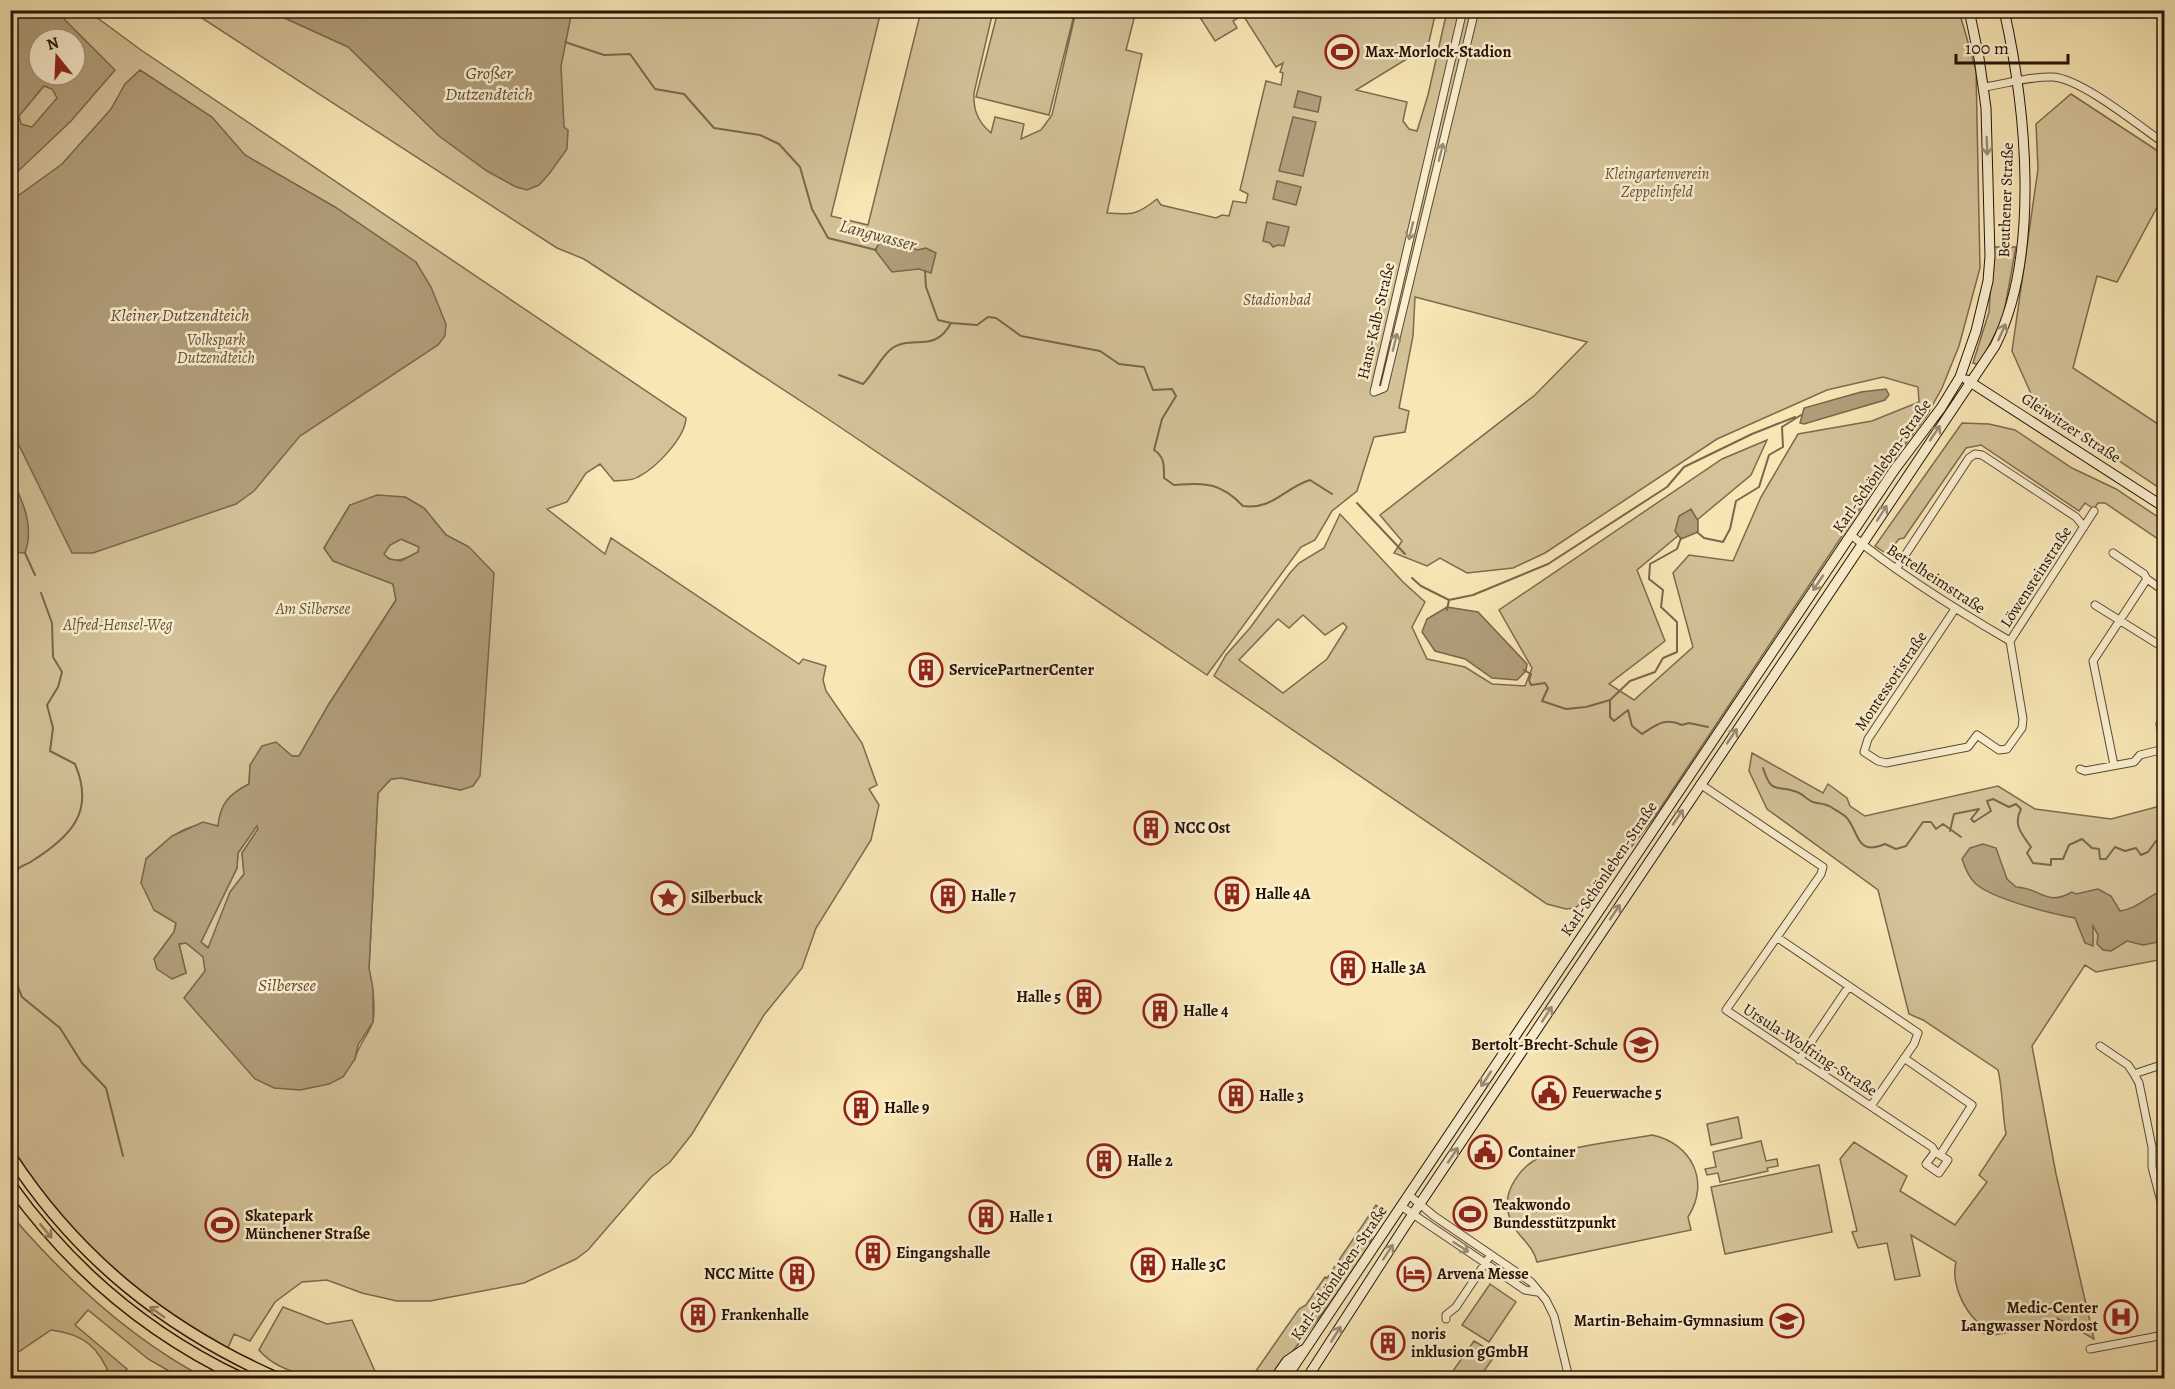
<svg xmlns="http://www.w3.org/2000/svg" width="2175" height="1389" font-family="Alegreya,serif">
  <rect width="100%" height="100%" fill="#f8e6b5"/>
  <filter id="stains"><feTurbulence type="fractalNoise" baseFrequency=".00333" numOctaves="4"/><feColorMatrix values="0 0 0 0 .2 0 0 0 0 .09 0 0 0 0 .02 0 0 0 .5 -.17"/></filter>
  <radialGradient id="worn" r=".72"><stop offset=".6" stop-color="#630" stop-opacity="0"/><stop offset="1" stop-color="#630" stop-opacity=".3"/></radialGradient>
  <!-- green -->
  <path fill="#d4c298" stroke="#7d6a50" stroke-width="1.5" fill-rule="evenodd" d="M11 11H88L141 50 686 418C685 438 656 468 638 477 632 481 622 480 614 481L600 464 586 473 567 502 547 509 605 554 611 538 799 664 803 659 826 666 823 680 826 691 862 743 877 785 869 789 879 805 871 840 816 928 802 968 764 1015 692 1134 670 1162 651 1177 588 1250 576 1259 524 1283 430 1301H397L362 1293 327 1280 302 1282 275 1302 250 1341 234 1334 227 1350 180 1324 93 1254 19 1163 11 1149ZM39 39H75V75H39ZM405 497 424 508 446 535 469 547 461 790 401 778 391 779 378 793 369 969C372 985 376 1004 373 1021 370 1033 358 1045 355 1059L205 971 204 957 186 943 179 944 186 973 154 959 174 932 176 923 154 910 146 859C167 840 188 818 218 827 220 805 229 794 249 784L250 765 276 743 292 756H299L329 704 396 600 393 584 333 561 324 548 350 505Z
    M191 11H881L831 216 868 225 921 11H993L974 93C973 110 978 122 991 133L995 117 1024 124 1021 139 1041 130 1052 115 1076 11H1136L1126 50 1142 54 1107 213C1132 215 1137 215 1157 199L1161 205 1216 218 1222 215 1229 216 1233 201 1246 203 1248 194 1240 190 1266 81 1281 85 1283 73 1280 72 1283 63 1276 67 1243 15 1233 21 1237 28 1215 41 1196 11H1436L1428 46 1356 90 1407 102 1403 121 1409 129 1417 131 1428 95 1447 11H1959L1976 70 1980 268 1959 346 1942 388 1927 415 1886 470 1653 819 1598 890 1575 908 1566 909 1547 904 1214 676 1226 655 1250 628 1290 573 1299 563 1324 548 1340 514 1403 582 1425 602 1412 627 1427 659 1465 667 1492 684 1525 686 1532 668 1499 610 1722 459 1767 440 1751 475 1637 570 1665 641 1609 684 1634 700 1693 647 1673 573 1689 555 1733 561 1761 497 1798 434 1872 421 1919 402 1918 387 1883 377 1827 390 1717 439 1545 553 1513 568 1467 573 1440 558 1427 566 1394 553 1402 541 1380 515 1535 395 1587 342 1415 297 1413 336 1399 408 1409 411 1405 432 1374 437 1357 491 1332 511 1315 540 1301 547 1207 675 825 417 584 259 557 248ZM1303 615 1325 635 1343 623 1347 627 1327 659 1283 693 1239 660 1278 619 1289 628Z
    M998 11H1075L1049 115 976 97Z
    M2071 94 2164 155V194L2117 282 2097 276 2073 368 2164 428V491L2036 405 2012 351 2038 169 2036 124Z
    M1993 247H2016L2003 318 1979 365 1973 363 1989 312Z
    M1962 423 1989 424 2015 430 2072 468 2116 489 2164 521V543L2105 503H2098L2094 509 2085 503 2079 511 1981 445 1966 448 1904 538 1899 539 1887 554 1875 546Z
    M401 539 419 547 418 552C405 559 395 565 383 554L390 545Z
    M1752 753 1823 793 1828 784 1847 798 1850 806 1865 816 1998 786 2035 809 2111 819 2164 805V959L2096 972 2085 965 2032 1046 2056 1174 2094 1339 2057 1318 2055 1324 1988 1336 1979 1331V1323C1963 1310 1951 1282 1956 1262L1911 1235 1920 1276 1895 1280 1887 1243 1858 1248 1852 1232 1857 1231 1840 1159 1854 1142 1907 1176 1900 1191 1955 1225 1987 1182 1979 1175 2006 1134C2002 1113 2003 1091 1998 1070L1923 1020 1909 1014 1878 890 1767 809 1749 771Z
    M257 825 258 829 242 853 244 874 230 892 209 948 201 942 237 868 238 853Z
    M1738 1117 1742 1138 1711 1145 1707 1124Z
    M1652 1135C1691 1143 1711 1181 1688 1217L1691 1230 1537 1262C1532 1241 1513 1236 1508 1212 1503 1190 1522 1164 1542 1157 1572 1146 1619 1141 1652 1135Z
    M1761 1141 1766 1161 1777 1159 1778 1166 1767 1168 1768 1171 1720 1182 1718 1173 1707 1175 1705 1169 1716 1167 1713 1152Z
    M1819 1165 1832 1232 1725 1254 1711 1187Z
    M1376 1205 1381 1209 1369 1246 1331 1302 1272 1378H1251L1299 1309 1306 1305 1325 1277 1327 1278Z
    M11 1215C66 1279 129 1338 205 1378H181L148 1359 88 1310 75 1325 127 1369 120 1378H111C99 1348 85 1334 51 1330L11 1357Z
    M1490 1284 1516 1302 1489 1342 1462 1325Z
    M283 1307 327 1324 352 1320 378 1378C340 1379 286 1382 259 1350Z
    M1474 1341 1496 1354 1479 1378H1448Z"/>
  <!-- water -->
  <path fill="#b19e7a" stroke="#79664c" stroke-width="1.5" fill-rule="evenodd" d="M11 10 56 11 115 70 71 121 14 175 10 171ZM39 39H75V75H39ZM44 86 52 89 57 98 32 127 21 124 19 116Z
    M269 11H572L561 66 564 127 568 130 567 149 549 174 539 185 527 190 516 187 487 171 439 136 348 47Z
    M140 70 212 117 245 155 335 207 416 262 431 287 446 324 445 336 438 345 300 436 254 491 236 504 93 553H72L11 429V201L62 164 111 109 125 84Z
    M1298 91 1321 97 1318 112 1294 107Z
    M1293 117 1316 122 1303 176 1279 171Z
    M1277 181 1301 187 1296 205 1273 199Z
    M1267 222 1289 227 1284 246 1278 245 1273 247 1270 243 1263 241Z
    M893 239 917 250 926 248 936 253 931 273 919 269 892 272 875 250 880 242Z
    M1886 389 1889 395 1885 400 1804 424 1800 423 1804 408 1861 392Z
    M10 475C22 500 35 525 25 553L11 552Z
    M377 495 405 497 424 508 446 535 469 547 494 573 480 776 473 786 461 790 401 778 391 779 378 793 369 968 373 989V1022L358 1045 355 1059 343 1077 329 1084 300 1090 274 1088 255 1079 184 998 205 971 203 957 186 943 179 944 186 973 172 979 157 969 154 959 174 932 176 923 154 910 141 883 146 859 172 836 203 822 218 826C220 804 229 794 249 784L250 765 262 746 276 742 292 756H299L329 704 396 600 393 584 333 561 324 548 350 505ZM401 539 419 547 418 552 401 561 389 559 384 554 390 545ZM257 826 258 829 242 853 244 874 230 892 208 948 201 942 237 868 238 853Z
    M1691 509 1698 521V532L1681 539 1675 531 1679 516Z
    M1447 607 1478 612 1527 664 1526 671 1517 680 1492 678 1465 659 1435 651 1422 632 1427 619Z
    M1983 844 1996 848 2007 879 2016 887C2041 888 2046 907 2072 892L2076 894 2098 889 2111 896 2120 911C2135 910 2149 895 2164 890V905L2159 912 2164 922V941L2143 945 2127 941 2111 951 2103 950 2097 944 2098 935 2093 926V946L2085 943 2075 918C2052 914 1993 899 1976 884 1969 878 1965 868 1962 859L1970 848Z"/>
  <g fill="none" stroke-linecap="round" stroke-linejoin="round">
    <!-- stream -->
    <path stroke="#79664c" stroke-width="2" d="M565 42 604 55 630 54 655 89 684 94 714 128 760 135 779 144 800 167 812 209 828 238 876 250
      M925 271 926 287 938 320 951 323 977 325 988 317 996 318 1021 336 1100 351 1119 364 1144 367 1153 390 1172 389 1176 396 1162 419 1154 450C1165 457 1164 466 1164 478L1174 485C1206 483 1220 482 1243 506 1273 510 1284 488 1310 480L1332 494
      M839 375 863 384C873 374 880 359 890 350 911 333 934 355 951 323
      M1357 503 1405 554
      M1697 532 1704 538 1723 542 1730 529 1736 501 1759 487 1769 455 1783 447 1782 427 1801 415
      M25 553 35 575
      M1412 578 1421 586 1449 600 1447 610
      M1449 600 1473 595 1548 564 1667 487 1684 467 1752 434 1795 417
      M1524 670 1531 674 1529 680 1531 685 1545 683 1548 688 1542 701 1566 709 1586 707 1610 700 1630 681 1655 672 1663 658 1677 652V622L1661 607 1663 590 1649 579 1650 564 1677 549 1681 538
      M1610 700V717L1614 721 1628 710 1632 726 1642 734C1656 725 1665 717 1682 725L1689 723 1708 727
      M1763 768C1772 796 1776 784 1797 792 1803 794 1807 800 1813 802 1819 804 1825 803 1831 807 1835 810 1842 813 1846 817 1859 830 1855 857 1885 844L1896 849 1906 846 1923 822H1931L1936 829 1943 824 1961 837
      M1950 831 1954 814 1979 809 1971 819 1974 822 1991 811 1987 801 1993 799 2009 807 2016 804 2021 809C2013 825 2021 833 2031 847L2027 853 2033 863 2051 865V859H2063L2069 845 2082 839 2092 848 2099 849 2100 859H2106L2115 847 2125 851 2136 848 2141 855 2148 852 2156 841 2164 843
      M10 892C12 885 12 877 17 870 21 865 27 865 32 861 72 836 95 811 75 764L50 751 53 728 47 705 58 687 62 672 53 657 52 623 41 593
      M10 967 22 997 60 1028 82 1063 106 1088 123 1156"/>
    <!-- street casing -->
    <g stroke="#5a4833" stroke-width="9">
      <path id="street" d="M1984 87C2006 84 2030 76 2053 77 2082 79 2139 126 2164 143
        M1374 392 1384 388 1475 10
        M1374 392 1463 10
        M1851 535C1900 575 1955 609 2010 641
        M2113 553 2144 574 2147 579
        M1896 569 1969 458 1975 454 1982 455 2076 517 2084 527
        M2095 605 2164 648
        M1955 609 1868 739 1864 752 1878 761 1886 763 1968 747 1977 735 1999 750 2007 749 2022 728 2023 719 2010 641
        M2010 641 2094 511
        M2164 717 2160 724 2164 745
        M2114 765 2093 661 2147 579 2164 591
        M2080 769 2085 771 2134 762 2140 755 2164 749
        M1700 784 1823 867 1821 874 1726 1010 1932 1147 1935 1152 1948 1160 1939 1173 1926 1164 1935 1152
        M1778 938 1918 1033 1914 1044 1871 1106
        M2100 1046 2128 1065 2134 1074
        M1904 1058 1972 1105 1940 1155
        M1799 1060 1849 986
        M2164 1064 2134 1074 2139 1083 2152 1147V1167L2164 1213
        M1409 1195 1434 1216 1531 1282 1546 1300 1554 1316 1569 1378
        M1401 1206 1525 1290 1537 1292
        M1446 1319V1315L1456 1307 1488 1259
        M2090 1349 2164 1335"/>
    </g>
    <!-- secondary casing -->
    <g stroke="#261308" stroke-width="11">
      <path id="secondary" d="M1967 380 2164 507
        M1275 1378 1287 1361 1303 1350
        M1286 1378 1895 469 1941 408 1960 377 1976 331 1988 281 1990 256 1986 108 1979 58 1969 10
        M1307 1378 1405 1226 1995 346C2041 254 2026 108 2004 10"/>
    </g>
    <!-- primary casing -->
    <g stroke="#261308" stroke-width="13">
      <path id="primary" d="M10 1155C77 1258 166 1329 277 1378
        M10 1184C70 1268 148 1334 241 1378"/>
    </g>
    <!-- street -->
    <use href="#street" stroke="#faefcf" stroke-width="7"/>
    <!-- secondary -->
    <use href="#secondary" stroke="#faefcf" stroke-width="9"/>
    <!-- primary -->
    <use href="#primary" stroke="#f8e6b5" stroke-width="10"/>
  </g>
  <!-- one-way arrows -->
  <defs><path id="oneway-shaft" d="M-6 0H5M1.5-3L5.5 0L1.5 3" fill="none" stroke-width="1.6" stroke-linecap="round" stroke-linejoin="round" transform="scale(1.5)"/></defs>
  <g stroke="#9b8c75">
    <use href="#oneway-shaft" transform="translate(1987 146) rotate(88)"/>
    <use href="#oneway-shaft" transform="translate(1441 152) rotate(-76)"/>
    <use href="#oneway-shaft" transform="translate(1411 231) rotate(103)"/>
    <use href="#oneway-shaft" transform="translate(2002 332) rotate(-66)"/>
    <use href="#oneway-shaft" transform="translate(1395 342) rotate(-76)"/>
    <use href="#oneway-shaft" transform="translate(1935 433) rotate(-56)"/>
    <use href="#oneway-shaft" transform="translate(1882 513) rotate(-57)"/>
    <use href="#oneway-shaft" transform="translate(1818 583) rotate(124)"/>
    <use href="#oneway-shaft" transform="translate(1732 736) rotate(-56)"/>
    <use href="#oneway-shaft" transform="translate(1678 817) rotate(-56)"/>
    <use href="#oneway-shaft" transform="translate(1615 912) rotate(-56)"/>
    <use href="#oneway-shaft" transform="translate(1547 1014) rotate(-57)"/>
    <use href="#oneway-shaft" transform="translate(1486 1079) rotate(124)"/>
    <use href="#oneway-shaft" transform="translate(1453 1155) rotate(-56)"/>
    <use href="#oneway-shaft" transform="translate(1461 1247) rotate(33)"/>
    <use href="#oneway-shaft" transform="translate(1388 1252) rotate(-57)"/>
    <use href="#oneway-shaft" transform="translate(1336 1334) rotate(-58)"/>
  </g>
  <g stroke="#9a8767">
    <use href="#oneway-shaft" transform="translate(46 1231) rotate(50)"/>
    <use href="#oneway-shaft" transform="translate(157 1312) rotate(-145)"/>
  </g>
  <!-- icons -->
  <defs>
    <g id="stadium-ring" transform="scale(1.725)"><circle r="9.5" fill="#faefcf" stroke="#8f2418" stroke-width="1.5"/><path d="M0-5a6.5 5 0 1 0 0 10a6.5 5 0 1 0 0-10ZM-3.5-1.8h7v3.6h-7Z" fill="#8f2418"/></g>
    <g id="building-ring" transform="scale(1.725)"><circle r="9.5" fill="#faefcf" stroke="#8f2418" stroke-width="1.5"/><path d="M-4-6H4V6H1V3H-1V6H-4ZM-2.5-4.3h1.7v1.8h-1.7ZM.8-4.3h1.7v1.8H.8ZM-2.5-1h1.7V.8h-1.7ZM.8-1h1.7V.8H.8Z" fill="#8f2418"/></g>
    <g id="sight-ring" transform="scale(1.725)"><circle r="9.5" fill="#faefcf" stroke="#8f2418" stroke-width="1.5"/><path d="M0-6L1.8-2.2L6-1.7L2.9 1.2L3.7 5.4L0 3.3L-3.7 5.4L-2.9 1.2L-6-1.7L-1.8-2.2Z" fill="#8f2418"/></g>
    <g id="school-ring" transform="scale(1.725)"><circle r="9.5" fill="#faefcf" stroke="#8f2418" stroke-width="1.5"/><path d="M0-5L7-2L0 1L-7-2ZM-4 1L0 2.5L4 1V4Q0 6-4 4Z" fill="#8f2418"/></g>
    <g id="civic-ring" transform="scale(1.725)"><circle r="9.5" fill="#faefcf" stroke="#8f2418" stroke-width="1.5"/><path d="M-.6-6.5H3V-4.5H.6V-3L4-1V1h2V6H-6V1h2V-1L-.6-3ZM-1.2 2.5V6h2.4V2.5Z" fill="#8f2418"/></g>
    <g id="hotel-ring" transform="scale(1.725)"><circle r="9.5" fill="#faefcf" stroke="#8f2418" stroke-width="1.5"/><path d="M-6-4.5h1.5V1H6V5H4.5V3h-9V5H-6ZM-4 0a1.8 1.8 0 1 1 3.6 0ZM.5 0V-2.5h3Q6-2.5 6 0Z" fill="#8f2418"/></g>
    <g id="hospital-ring" transform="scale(1.725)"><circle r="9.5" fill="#faefcf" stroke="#8f2418" stroke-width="1.5"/><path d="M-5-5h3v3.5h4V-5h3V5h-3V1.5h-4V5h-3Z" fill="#8f2418"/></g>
  </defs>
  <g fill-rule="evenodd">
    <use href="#stadium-ring" x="1342" y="52"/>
    <use href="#building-ring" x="926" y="670"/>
    <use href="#building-ring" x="1151" y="828"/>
    <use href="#building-ring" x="1232" y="894"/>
    <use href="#building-ring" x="948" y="896"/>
    <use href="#sight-ring" x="668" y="898"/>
    <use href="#building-ring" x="1348" y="968"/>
    <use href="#building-ring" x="1084" y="997"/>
    <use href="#building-ring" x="1160" y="1011"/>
    <use href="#school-ring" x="1641" y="1045"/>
    <use href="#civic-ring" x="1549" y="1093"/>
    <use href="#building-ring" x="1236" y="1096"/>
    <use href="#building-ring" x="861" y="1108"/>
    <use href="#civic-ring" x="1485" y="1152"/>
    <use href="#building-ring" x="1104" y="1161"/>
    <use href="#stadium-ring" x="1470" y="1214"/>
    <use href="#building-ring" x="986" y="1217"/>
    <use href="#stadium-ring" x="222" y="1225"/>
    <use href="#building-ring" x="873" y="1253"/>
    <use href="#building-ring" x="1148" y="1265"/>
    <use href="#building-ring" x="797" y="1274"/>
    <use href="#hotel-ring" x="1414" y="1274"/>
    <use href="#building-ring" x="698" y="1315"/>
    <use href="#hospital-ring" x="2121" y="1317"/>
    <use href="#school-ring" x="1787" y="1321"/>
    <use href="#building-ring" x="1388" y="1343"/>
  </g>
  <g text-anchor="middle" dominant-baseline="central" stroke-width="5" stroke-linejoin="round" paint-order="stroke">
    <!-- poi labels -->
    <g font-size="16" font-weight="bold" fill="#261308" stroke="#faefcf" text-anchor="start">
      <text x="1365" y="52">Max-Morlock-Stadion</text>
      <text x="949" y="670">ServicePartnerCenter</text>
      <text x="1174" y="828">NCC Ost</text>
      <text x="1255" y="894">Halle 4A</text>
      <text x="971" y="896">Halle 7</text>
      <text x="691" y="898">Silberbuck</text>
      <text x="1371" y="968">Halle 3A</text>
      <text x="1061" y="997" text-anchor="end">Halle 5</text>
      <text x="1183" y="1011">Halle 4</text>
      <text x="1618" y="1045" text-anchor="end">Bertolt-Brecht-Schule</text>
      <text x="1572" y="1093">Feuerwache 5</text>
      <text x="1259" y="1096">Halle 3</text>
      <text x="884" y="1108">Halle 9</text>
      <text x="1508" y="1152">Container</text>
      <text x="1127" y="1161">Halle 2</text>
      <text x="1493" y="1205">Teakwondo<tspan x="1493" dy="18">Bundesstützpunkt</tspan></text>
      <text x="245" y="1216">Skatepark<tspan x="245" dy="18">Münchener Straße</tspan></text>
      <text x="1009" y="1217">Halle 1</text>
      <text x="896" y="1253">Eingangshalle</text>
      <text x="1171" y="1265">Halle 3C</text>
      <text x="774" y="1274" text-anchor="end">NCC Mitte</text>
      <text x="1437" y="1274">Arvena Messe</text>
      <text x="2098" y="1308" text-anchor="end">Medic-Center<tspan x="2098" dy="18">Langwasser Nordost</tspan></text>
      <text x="721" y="1315">Frankenhalle</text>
      <text x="1764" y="1321" text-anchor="end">Martin-Behaim-Gymnasium</text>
      <text x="1411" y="1334">noris<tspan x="1411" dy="18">inklusion gGmbH</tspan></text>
    </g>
    <!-- park labels -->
    <g font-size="16" font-style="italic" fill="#63503a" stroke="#faefcf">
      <text x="1657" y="174">Kleingartenverein<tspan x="1657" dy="18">Zeppelinfeld</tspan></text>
      <text x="1277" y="300">Stadionbad</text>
      <text x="216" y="340">Volkspark<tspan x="216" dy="18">Dutzendteich</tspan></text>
      <text x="313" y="609">Am Silbersee</text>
      <text x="118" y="625">Alfred-Hensel-Weg</text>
    </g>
    <!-- street labels -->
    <g font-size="16" fill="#261308" stroke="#faefcf">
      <text transform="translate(2006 200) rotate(-88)">Beuthener Straße</text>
      <text transform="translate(1376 321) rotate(-77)">Hans-Kalb-Straße</text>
      <text transform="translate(2071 428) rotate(33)">Gleiwitzer Straße</text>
      <text transform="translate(1882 466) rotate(-55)">Karl-Schönleben-Straße</text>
      <text transform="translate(2036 577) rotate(-57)">Löwensteinstraße</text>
      <text transform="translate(1936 579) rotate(33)">Bettelheimstraße</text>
      <text transform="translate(1891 681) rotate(-56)">Montessoristraße</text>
      <text transform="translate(1609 869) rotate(-56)">Karl-Schönleben-Straße</text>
      <text transform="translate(1810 1050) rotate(33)">Ursula-Wolfring-Straße</text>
      <text transform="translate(1339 1273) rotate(-56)">Karl-Schönleben-Straße</text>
    </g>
    <!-- water labels -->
    <g font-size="18" font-style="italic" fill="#5e4b36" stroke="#faefcf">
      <text x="489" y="73">Großer<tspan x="489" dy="21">Dutzendteich</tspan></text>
      <text transform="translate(878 235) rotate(15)">Langwasser</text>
      <text x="180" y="315">Kleiner Dutzendteich</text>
      <text x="287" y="985">Silbersee</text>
    </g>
  </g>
  <!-- margin -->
  <rect width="2175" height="1389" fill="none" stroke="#f8e6b5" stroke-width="36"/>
  <rect x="12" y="12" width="2151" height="1365" fill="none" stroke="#261308" stroke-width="3"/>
  <rect x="18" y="18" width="2139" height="1353" fill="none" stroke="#261308" stroke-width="1.5"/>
  <!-- north arrow -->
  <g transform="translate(57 57) rotate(342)"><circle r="28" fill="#faefcf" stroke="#a5977f" stroke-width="1.5"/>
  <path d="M0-4.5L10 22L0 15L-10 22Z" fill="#8f2418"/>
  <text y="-9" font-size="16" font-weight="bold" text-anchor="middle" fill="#261308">N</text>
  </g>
  <!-- scale -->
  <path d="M1956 54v9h112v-9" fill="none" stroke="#261308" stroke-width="3"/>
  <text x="1965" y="54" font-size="18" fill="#261308" stroke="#faefcf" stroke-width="4.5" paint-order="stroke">100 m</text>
  <rect width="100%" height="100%" filter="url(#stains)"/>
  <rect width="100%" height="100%" fill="url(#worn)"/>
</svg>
